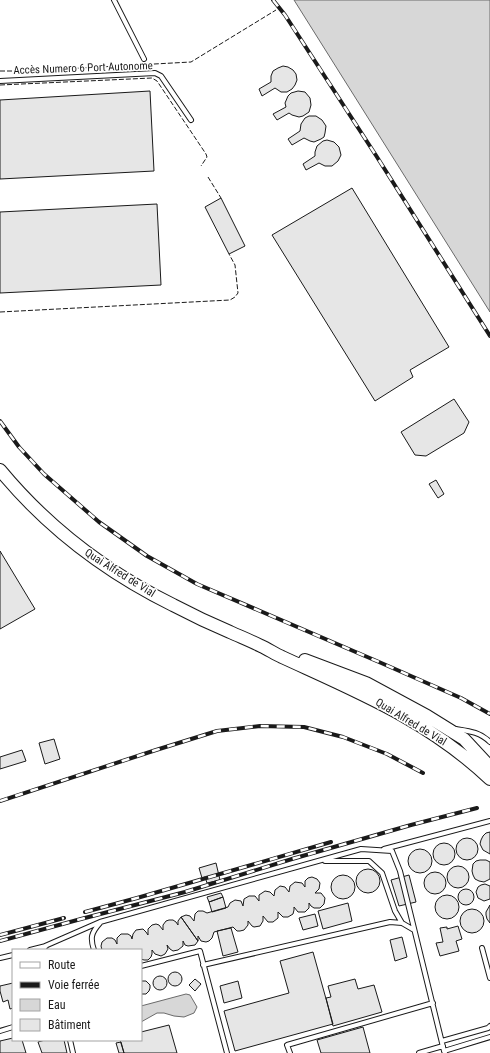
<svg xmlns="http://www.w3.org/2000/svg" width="490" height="1053" font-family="'Roboto Condensed',sans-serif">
  <rect width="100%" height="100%" fill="#fff"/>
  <!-- water -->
  <path fill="#d7d7d7" stroke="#6a6a6a" d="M294 0H490V312Z
    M186 994 190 995 197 1007 194 1013 184 1017 174 1016 164 1013H157L141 1022V1006Z"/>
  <!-- building -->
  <path fill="#e6e6e6" stroke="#1a1a1a" d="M283 66 288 67 293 70 296 74 297 80 295 85 292 89 287 92H281L275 88 262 96 259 89 271 82V76L273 71 278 68Z
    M150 91 154 171 0 179V100Z
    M298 91 305 92 310 98 311 105 309 112 303 116 299 117 292 115 289 113 277 120 273 114 286 107 285 103 288 96 291 93Z
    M309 116H316L322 120 326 126 325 133 324 137 321 139 314 142 310 141 304 138 292 145 288 139 300 131 301 124 305 118Z
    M327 140 334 142 339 147 341 155 338 161 332 166H325L319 163 306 170 303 164 315 156V152L317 146 323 141Z
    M352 188 449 347 410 370 413 377 375 401 272 235Z
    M221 198 245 246 229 254 205 207Z
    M157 204 161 285 0 293V212Z
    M454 399 469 422 464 433 426 456 415 455 401 432Z
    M436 480 444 494 438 498 429 484Z
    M0 551 35 609 0 629Z
    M54 739 60 759 45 764 39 743Z
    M22 750 26 761 0 769V757Z
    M490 832V854L483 850 480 844 481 840 483 836 486 833Z
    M456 849a11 11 0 1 1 22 0a11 11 0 1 1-22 0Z
    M433 854a11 11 0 1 1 22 0a11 11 0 1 1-22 0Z
    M408 861a12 12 0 1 1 24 0a12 12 0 1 1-24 0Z
    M480 860H486L490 862V879L484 882 479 881 475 879 473 875 472 871 473 864 476 861Z
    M216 863 220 880 207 883 205 877 202 878 199 868Z
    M447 877a11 11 0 1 1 22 0a11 11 0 1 1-22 0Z
    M356 881a12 12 0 1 1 24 0a12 12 0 1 1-24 0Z
    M424 883a11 11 0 1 1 22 0a11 11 0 1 1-22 0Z
    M409 875 416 902 399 906 391 880Z
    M331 887a12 12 0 1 1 24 0a12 12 0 1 1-24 0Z
    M312 877 317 879 320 883 319 889 315 893H321L325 898 324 904 320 908H314L311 906 309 903V908L305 912H298L294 907V910L293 914 288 917H283L278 912V918L273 922H268L263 916V921L260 926 254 927 252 926 248 921V925L244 930 240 931H237L233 927 214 932 212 938 209 941 206 942 201 941 198 936V941L181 917 186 915 190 916 194 921 195 914 198 911H203L207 913 228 907 230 903 235 900 241 901 243 906 244 899 249 896H255L259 901V895L265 891 270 892 274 896 275 890 280 886 285 887 289 892 290 886 295 882 302 883 305 887V881L308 878Z
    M485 884 490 886V899L484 901 478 898 476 892 478 887 481 885Z
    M458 897a8 8 0 1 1 16 0a8 8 0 1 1-16 0Z
    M221 893 223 897 209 902 207 897Z
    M435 907a12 12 0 1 1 24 0a12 12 0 1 1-24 0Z
    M223 897 226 908 212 912 209 902Z
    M348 903 352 921 323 929 318 911Z
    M490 905V923L487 919 486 915V912Z
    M460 921a12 12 0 1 1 24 0a12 12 0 1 1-24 0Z
    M315 914 318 926 303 930 299 918Z
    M181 917 198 941 195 945 188 946 185 945 183 941V946L178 950 173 951 170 949 167 945 168 949 165 954 161 956 155 954 152 950V954L151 957 148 960H144L141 959V950H102L101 946 102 942 107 938H112L115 940 117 944V938L121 934H128L131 936 132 939 133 934 136 930 143 929 146 932 148 935V929L152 925 156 924 159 925 163 930V925L166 921 169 920H173L176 922 178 925V921Z
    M458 926 462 939 456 941 459 951 440 956 436 943 443 942 440 928 447 927V929Z
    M231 928 238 952 223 956 217 931Z
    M402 937 407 957 395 961 390 940Z
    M313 952 333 1024 235 1051 224 1011 289 993 280 961Z
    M168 979a7 7 0 1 1 14 0a7 7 0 1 1-14 0Z
    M153 983a7 7 0 1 1 14 0a7 7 0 1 1-14 0Z
    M195 979 201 984 195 991 189 985Z
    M355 979 358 989 374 985 382 1012 333 1026 326 998 331 997 328 986Z
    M141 981H146L150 985V988L149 991 146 994H141Z
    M238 981 242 998 224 1003 220 986Z
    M13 983V1008L10 1009 8 1000 3 1002 0 991V986Z
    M169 1025 177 1053H124L120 1040H141V1032Z
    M363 1027 370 1053H321L317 1040Z
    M13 1038V1040H22L26 1053H0V1041Z
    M45 1040H64L67 1053H42L38 1042Z
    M121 1042 124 1053H119L116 1043Z"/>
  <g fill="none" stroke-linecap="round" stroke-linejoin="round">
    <!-- lane casing -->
    <g stroke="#1a1a1a" stroke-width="6">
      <path id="lane" d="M114 0 144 59
        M0 81 155 73 161 76 191 120
        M456 729C469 731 480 732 490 742
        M384 849 490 821
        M325 861H369L382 873 395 911 402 923
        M482 948 490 978
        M30 950 46 946
        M44 950 45 946 100 922 361 849 392 851 400 871 444 1051
        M94 950C90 938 91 933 100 923
        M0 958 13 955
        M203 965 390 922 402 923 414 930
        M141 966 200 951 227 1053
        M0 1031 13 1027
        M70 1040 73 1053
        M442 1041 488 1028 490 1026
        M290 1053 287 1045 433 1003
        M419 1053 443 1046
        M445 1053 444 1051 490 1037"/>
    </g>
    <!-- secondary casing -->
    <g stroke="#1a1a1a" stroke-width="14">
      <path id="secondary" d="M0 470C48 528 106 572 173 605 192 615 211 624 230 632 241 637 251 641 261 646 268 649 275 654 282 657 358 692 428 720 490 779
        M305 660 366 683 427 716 464 739 490 767"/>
    </g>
    <!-- lane -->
    <use href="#lane" stroke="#fff" stroke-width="4"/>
    <!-- secondary -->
    <use href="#secondary" stroke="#fff" stroke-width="12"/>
    <!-- rail casing -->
    <g stroke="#1a1a1a" stroke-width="4">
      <path id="rail" d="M273 0 285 15 377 157 490 336
        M0 421 19 447 44 474 99 522 147 556 197 584 379 662 461 698 490 714
        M0 801 156 750 217 731 260 726 304 727 343 737 387 754 423 773
        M85 912 137 898 331 842
        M0 935 64 918
        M0 941 81 919 185 892 292 859 411 825 477 808"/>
    </g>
    <!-- rail -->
    <use href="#rail" stroke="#fff" stroke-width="2.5" stroke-dasharray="8" stroke-linecap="butt"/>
    <!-- fence -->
    <path stroke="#1a1a1a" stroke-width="1" stroke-dasharray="5 2" stroke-linecap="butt" d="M0 71H26L191 62 276 10
      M0 85 152 78 157 81 206 154 207 157 201 166
      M208 177 221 198
      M0 312 230 300 235 297 238 293 235 265 229 254"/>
  </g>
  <g text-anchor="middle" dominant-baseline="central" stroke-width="3" stroke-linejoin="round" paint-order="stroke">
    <!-- street labels -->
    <g font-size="11" fill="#1a1a1a" stroke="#fff">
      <text transform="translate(83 68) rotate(-2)">Accès Numero 6 Port Autonome</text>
      <text transform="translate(120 573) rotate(32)">Quai Alfred de Vial</text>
      <text transform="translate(411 722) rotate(31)">Quai Alfred de Vial</text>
    </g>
  </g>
  <!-- legend -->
  <rect x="12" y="949" width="130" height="92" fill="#ffffff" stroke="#a3a3a3"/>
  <rect x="20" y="962" width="20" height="6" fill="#ffffff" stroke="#a3a3a3"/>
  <text x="48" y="969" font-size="12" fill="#1a1a1a">Route</text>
  <rect x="20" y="982" width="20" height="6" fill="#1a1a1a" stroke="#a3a3a3"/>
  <text x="48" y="989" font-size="12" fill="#1a1a1a">Voie ferrée</text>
  <rect x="20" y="999" width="20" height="12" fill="#d7d7d7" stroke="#a3a3a3"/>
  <text x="48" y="1009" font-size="12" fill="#1a1a1a">Eau</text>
  <rect x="20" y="1019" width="20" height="12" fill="#e6e6e6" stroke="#a3a3a3"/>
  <text x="48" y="1029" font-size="12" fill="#1a1a1a">Bâtiment</text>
</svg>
